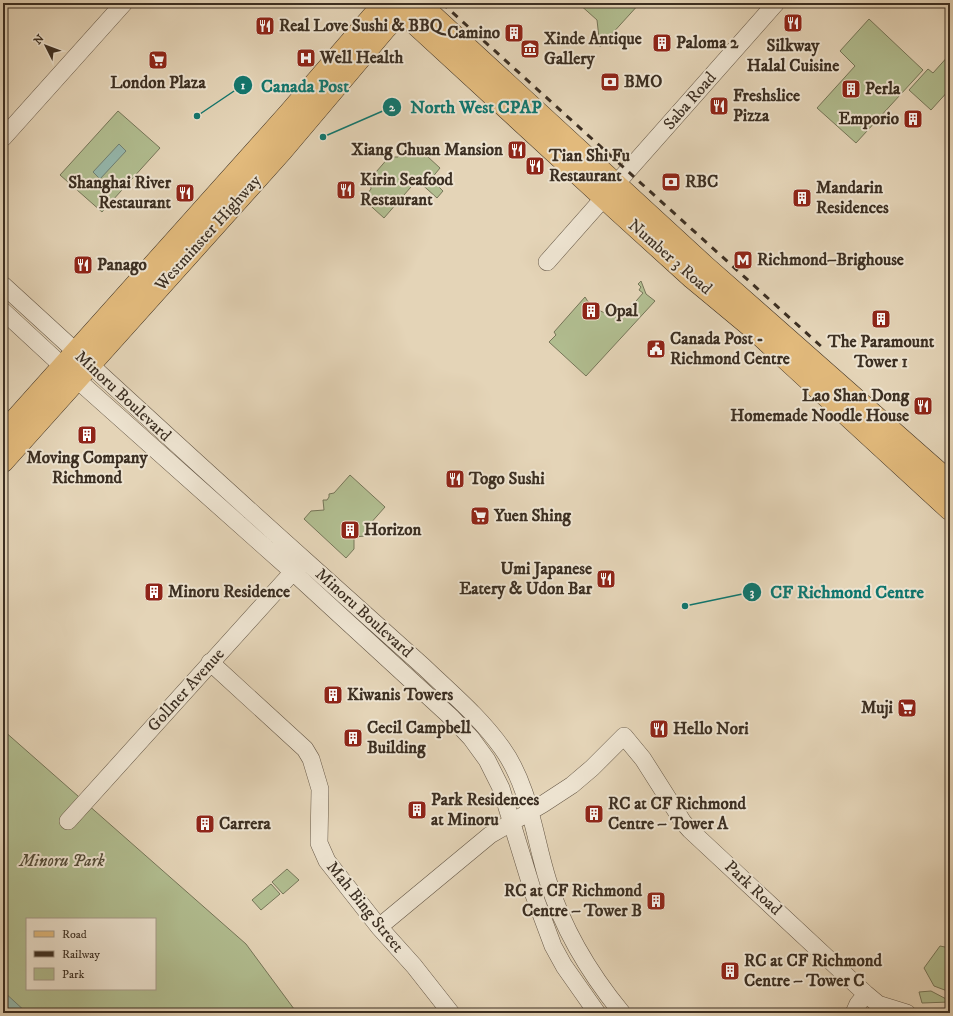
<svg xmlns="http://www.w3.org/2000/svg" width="953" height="1016" font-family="'IM FELL DW Pica',serif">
  <rect width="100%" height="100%" fill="#e4d4b7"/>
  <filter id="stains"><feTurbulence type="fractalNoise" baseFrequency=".005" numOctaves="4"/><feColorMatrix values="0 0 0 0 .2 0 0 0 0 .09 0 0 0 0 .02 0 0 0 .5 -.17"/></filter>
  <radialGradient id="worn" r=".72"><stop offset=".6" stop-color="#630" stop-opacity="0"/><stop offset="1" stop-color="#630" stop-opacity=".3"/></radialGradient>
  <!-- green -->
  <path fill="#b1bd90" stroke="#767659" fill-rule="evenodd" d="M578 3H640L600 47 597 20Z
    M869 19 923 70 856 143 817 108 855 66 840 51Z
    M950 54V89L931 110 909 90 928 69 933 73Z
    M118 111 160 148 102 212 60 175Z
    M416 146 440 168 431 179 443 191 437 198 417 180 384 218 363 199 371 189 370 179 389 157H398L406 147 411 151Z
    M641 281 646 294 655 301 586 376 549 342 556 335 554 332 585 297C591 308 601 311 611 316L614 312 617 314 619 312 624 315 643 293 639 290 641 287 638 284Z
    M350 475 385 507 369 525V530L365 533V536L354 537V549L346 558 304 519 311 511 324 510 323 500H327L329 497V494L334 493Z
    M3 730 246 944 297 1013H3ZM27 919H155V989H27Z
    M287 869 299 880 283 894 272 882Z
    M271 884 280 894 261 910 252 900Z
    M940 946 950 948V992L934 986 924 968Z
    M931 991 950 1001V1002L922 1003 919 992Z"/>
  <!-- water -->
  <path fill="#95b8ad" stroke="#718175" d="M119 144 126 151 100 179 93 172Z
    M3 991 27 1013H3Z"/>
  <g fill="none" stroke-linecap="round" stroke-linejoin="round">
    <!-- minor casing -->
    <g stroke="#665847" stroke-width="18">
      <path id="minor" d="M3 138 124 3
        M547 262 776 3
        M3 285C105 378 205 471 307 562 346 597 385 632 424 667 451 693 480 717 502 748 530 787 534 837 548 881 563 929 590 974 622 1013
        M3 311 83 385 293 572 452 718 471 738 487 760 501 788 534 895 553 946 564 966 597 1013
        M210 662 305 749 311 759 320 789 319 843 327 861 379 927 414 966 451 1013
        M68 821 300 564
        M379 927 490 835 543 804 572 785 592 768 624 736 643 759 683 822 690 830 866 994 878 1004 907 1013
        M854 1013 858 1004 866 994"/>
    </g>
    <!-- major casing -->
    <g stroke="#3c2f22" stroke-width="22">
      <path id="major" d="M392 3 617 210 692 278 751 327 950 510
        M419 3 705 266 950 482
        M3 433 289 113 384 3
        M3 462 282 151 386 28 411 3"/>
    </g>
    <!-- minor -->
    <use href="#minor" stroke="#ede3d0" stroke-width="17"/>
    <!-- major -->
    <use href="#major" stroke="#e2ba7c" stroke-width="21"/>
    <!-- rail -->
    <path stroke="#3c2f22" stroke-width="3" stroke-dasharray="7 7" stroke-linecap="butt" d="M442 3 823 348"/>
  </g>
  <!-- icons -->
  <defs>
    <g id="restaurant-square" transform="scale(1)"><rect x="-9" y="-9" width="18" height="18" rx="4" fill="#8f2418" stroke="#ede3d0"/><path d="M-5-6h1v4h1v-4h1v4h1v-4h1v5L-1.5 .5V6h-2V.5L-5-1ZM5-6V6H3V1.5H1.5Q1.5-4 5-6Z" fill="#fff"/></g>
    <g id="building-square" transform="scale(1)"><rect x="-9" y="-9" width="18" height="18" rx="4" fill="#8f2418" stroke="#ede3d0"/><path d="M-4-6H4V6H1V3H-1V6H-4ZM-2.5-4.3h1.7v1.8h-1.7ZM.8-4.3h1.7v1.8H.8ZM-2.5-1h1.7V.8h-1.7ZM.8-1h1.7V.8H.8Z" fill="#fff"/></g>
    <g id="museum-square" transform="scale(1)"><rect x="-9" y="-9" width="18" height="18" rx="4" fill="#8f2418" stroke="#ede3d0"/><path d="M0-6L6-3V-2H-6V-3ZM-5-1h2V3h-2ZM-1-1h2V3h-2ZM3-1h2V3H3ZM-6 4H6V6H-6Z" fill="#fff"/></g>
    <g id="hospital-square" transform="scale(1)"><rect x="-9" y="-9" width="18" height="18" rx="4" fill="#8f2418" stroke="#ede3d0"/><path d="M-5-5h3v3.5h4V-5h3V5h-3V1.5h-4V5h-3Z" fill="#fff"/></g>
    <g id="supermarket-square" transform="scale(1)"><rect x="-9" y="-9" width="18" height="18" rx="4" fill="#8f2418" stroke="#ede3d0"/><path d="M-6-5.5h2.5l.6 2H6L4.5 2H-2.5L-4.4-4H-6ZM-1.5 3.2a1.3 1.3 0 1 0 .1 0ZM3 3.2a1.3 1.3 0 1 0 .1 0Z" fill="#fff"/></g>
    <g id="bank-square" transform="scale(1)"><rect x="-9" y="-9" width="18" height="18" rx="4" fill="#8f2418" stroke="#ede3d0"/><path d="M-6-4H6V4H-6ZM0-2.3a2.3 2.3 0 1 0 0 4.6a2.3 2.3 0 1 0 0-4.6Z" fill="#fff"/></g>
    <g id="metro-square" transform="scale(1)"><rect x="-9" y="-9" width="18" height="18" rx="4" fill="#8f2418" stroke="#ede3d0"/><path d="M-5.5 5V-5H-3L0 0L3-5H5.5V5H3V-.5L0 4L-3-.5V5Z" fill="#fff"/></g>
    <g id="civic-square" transform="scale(1)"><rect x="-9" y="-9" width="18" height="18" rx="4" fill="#8f2418" stroke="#ede3d0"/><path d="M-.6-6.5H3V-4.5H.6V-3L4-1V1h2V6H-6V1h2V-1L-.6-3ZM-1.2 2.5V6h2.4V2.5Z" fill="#fff"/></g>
  </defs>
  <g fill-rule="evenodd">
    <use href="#restaurant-square" x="793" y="23"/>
    <use href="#restaurant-square" x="265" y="26"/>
    <use href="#building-square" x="514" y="33"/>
    <use href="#building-square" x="662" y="43"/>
    <use href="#museum-square" x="530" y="49"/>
    <use href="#hospital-square" x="306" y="58"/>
    <use href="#supermarket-square" x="158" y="60"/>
    <use href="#bank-square" x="610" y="82"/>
    <use href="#building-square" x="851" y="89"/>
    <use href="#restaurant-square" x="719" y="106"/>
    <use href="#building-square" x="913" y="119"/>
    <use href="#restaurant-square" x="517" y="150"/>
    <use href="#restaurant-square" x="535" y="166"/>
    <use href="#bank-square" x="671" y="182"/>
    <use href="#restaurant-square" x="346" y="190"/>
    <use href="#restaurant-square" x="185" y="193"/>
    <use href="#building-square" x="802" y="198"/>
    <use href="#metro-square" x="743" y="260"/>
    <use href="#restaurant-square" x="83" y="265"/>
    <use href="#building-square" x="591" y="311"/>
    <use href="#building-square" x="881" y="319"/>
    <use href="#civic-square" x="656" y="349"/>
    <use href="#restaurant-square" x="923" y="406"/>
    <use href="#building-square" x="87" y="435"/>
    <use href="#restaurant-square" x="455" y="479"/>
    <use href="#supermarket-square" x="480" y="516"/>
    <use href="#building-square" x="350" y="530"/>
    <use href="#restaurant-square" x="606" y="579"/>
    <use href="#building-square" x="154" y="592"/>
    <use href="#building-square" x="333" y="695"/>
    <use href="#supermarket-square" x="907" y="708"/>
    <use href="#restaurant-square" x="659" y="729"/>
    <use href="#building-square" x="353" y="738"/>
    <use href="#building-square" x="417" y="810"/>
    <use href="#building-square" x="594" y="814"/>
    <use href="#building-square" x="205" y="824"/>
    <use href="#building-square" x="656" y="901"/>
    <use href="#building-square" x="730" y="971"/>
  </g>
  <g text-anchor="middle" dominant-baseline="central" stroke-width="4" stroke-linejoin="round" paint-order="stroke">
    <!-- poi labels -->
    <g font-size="17" font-weight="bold" fill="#3c2f22" stroke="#ede3d0" text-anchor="start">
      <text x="279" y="26">Real Love Sushi &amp; BBQ</text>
      <text x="500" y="33" text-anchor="end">Camino</text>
      <text x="544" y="39">Xinde Antique<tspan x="544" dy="20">Gallery</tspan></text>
      <text x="676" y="43">Paloma 2</text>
      <text x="793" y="46" text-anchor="middle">Silkway<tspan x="793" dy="20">Halal Cuisine</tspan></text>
      <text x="320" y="58">Well Health</text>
      <text x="624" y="82">BMO</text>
      <text x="158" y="83" text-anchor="middle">London Plaza</text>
      <text x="865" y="89">Perla</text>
      <text x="733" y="96">Freshslice<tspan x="733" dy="20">Pizza</tspan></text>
      <text x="899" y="119" text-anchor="end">Emporio</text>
      <text x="503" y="150" text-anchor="end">Xiang Chuan Mansion</text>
      <text x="549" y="156">Tian Shi Fu<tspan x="549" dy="20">Restaurant</tspan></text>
      <text x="360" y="180">Kirin Seafood<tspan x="360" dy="20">Restaurant</tspan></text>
      <text x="685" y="182">RBC</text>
      <text x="171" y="183" text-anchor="end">Shanghai River<tspan x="171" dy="20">Restaurant</tspan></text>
      <text x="816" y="188">Mandarin<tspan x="816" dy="20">Residences</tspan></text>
      <text x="757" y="260">Richmond–Brighouse</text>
      <text x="97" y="265">Panago</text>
      <text x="605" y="311">Opal</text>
      <text x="670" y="339">Canada Post -<tspan x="670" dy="20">Richmond Centre</tspan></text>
      <text x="881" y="342" text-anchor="middle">The Paramount<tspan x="881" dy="20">Tower 1</tspan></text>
      <text x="909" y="396" text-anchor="end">Lao Shan Dong<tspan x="909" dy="20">Homemade Noodle House</tspan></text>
      <text x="87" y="458" text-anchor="middle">Moving Company<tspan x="87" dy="20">Richmond</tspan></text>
      <text x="469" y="479">Togo Sushi</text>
      <text x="494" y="516">Yuen Shing</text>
      <text x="364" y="530">Horizon</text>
      <text x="592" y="569" text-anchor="end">Umi Japanese<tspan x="592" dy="20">Eatery &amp; Udon Bar</tspan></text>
      <text x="168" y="592">Minoru Residence</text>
      <text x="347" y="695">Kiwanis Towers</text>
      <text x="893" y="708" text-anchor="end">Muji</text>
      <text x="367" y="728">Cecil Campbell<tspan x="367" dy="20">Building</tspan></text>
      <text x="673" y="729">Hello Nori</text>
      <text x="431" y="800">Park Residences<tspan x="431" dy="20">at Minoru</tspan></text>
      <text x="608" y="804">RC at CF Richmond<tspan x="608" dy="20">Centre – Tower A</tspan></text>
      <text x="219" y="824">Carrera</text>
      <text x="642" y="891" text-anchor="end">RC at CF Richmond<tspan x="642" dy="20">Centre – Tower B</tspan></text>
      <text x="744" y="961">RC at CF Richmond<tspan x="744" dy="20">Centre – Tower C</tspan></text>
    </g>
    <!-- street labels -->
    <g font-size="17" fill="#3c2f22" stroke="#ede3d0">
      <text transform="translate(690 101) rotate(-49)">Saba Road</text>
      <text transform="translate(208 233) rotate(-48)">Westminster Highway</text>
      <text transform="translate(670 257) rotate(41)">Number 3 Road</text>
      <text transform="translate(123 396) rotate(43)">Minoru Boulevard</text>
      <text transform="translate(364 613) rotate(42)">Minoru Boulevard</text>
      <text transform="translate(186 690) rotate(-48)">Gollner Avenue</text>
      <text transform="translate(753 888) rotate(43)">Park Road</text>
      <text transform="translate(365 907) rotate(51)">Mah Bing Street</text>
    </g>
    <!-- park labels -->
    <g font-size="17" font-style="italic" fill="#534b38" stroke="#ede3d0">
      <text x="62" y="861">Minoru Park</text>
    </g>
  </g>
  <!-- callouts -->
  <path fill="none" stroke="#0f766e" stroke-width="1.5" d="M197 116L243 85M323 137L392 107M685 606L752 592"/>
  <g fill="#0f766e" stroke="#ede3d0" stroke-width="1.5">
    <circle cx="197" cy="116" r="4"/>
    <circle cx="323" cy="137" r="4"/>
    <circle cx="685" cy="606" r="4"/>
    <circle cx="243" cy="85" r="10"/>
    <circle cx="392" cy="107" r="10"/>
    <circle cx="752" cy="592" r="10"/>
  </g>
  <g font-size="12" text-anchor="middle" font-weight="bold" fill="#fff">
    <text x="243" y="89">1</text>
    <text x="392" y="111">2</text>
    <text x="752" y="596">3</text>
  </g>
  <g font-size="18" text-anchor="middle" font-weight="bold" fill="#0f766e" stroke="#ede3d0" stroke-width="4" stroke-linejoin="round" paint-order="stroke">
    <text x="305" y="92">Canada Post</text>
    <text x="476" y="113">North West CPAP</text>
    <text x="847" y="598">CF Richmond Centre</text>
  </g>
  <!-- margin -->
  <rect width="953" height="1016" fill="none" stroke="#e4d4b7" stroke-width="16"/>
  <rect x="4" y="4" width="945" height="1008" fill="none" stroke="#3c2f22" stroke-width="2"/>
  <rect x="8" y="8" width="937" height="1000" fill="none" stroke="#3c2f22"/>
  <!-- legend -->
  <rect x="26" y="918" width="130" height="72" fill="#ede3d0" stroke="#a69b8a"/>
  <rect x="34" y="931" width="20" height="6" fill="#e2ba7c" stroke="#a69b8a"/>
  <text x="62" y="938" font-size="12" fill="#3c2f22">Road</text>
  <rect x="34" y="951" width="20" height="6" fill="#3c2f22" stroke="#a69b8a"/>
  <text x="62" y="958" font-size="12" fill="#3c2f22">Railway</text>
  <rect x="34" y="968" width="20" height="12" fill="#b1bd90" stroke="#a69b8a"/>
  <text x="62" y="978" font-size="12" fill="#3c2f22">Park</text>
  <!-- north arrow -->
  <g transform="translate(46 46) rotate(312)" stroke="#ede3d0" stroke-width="3" paint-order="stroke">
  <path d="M0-3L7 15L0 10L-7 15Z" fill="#3c2f22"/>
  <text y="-6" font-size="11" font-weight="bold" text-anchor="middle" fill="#3c2f22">N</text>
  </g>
  <rect width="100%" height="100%" filter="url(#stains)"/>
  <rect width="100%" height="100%" fill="url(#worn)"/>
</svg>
